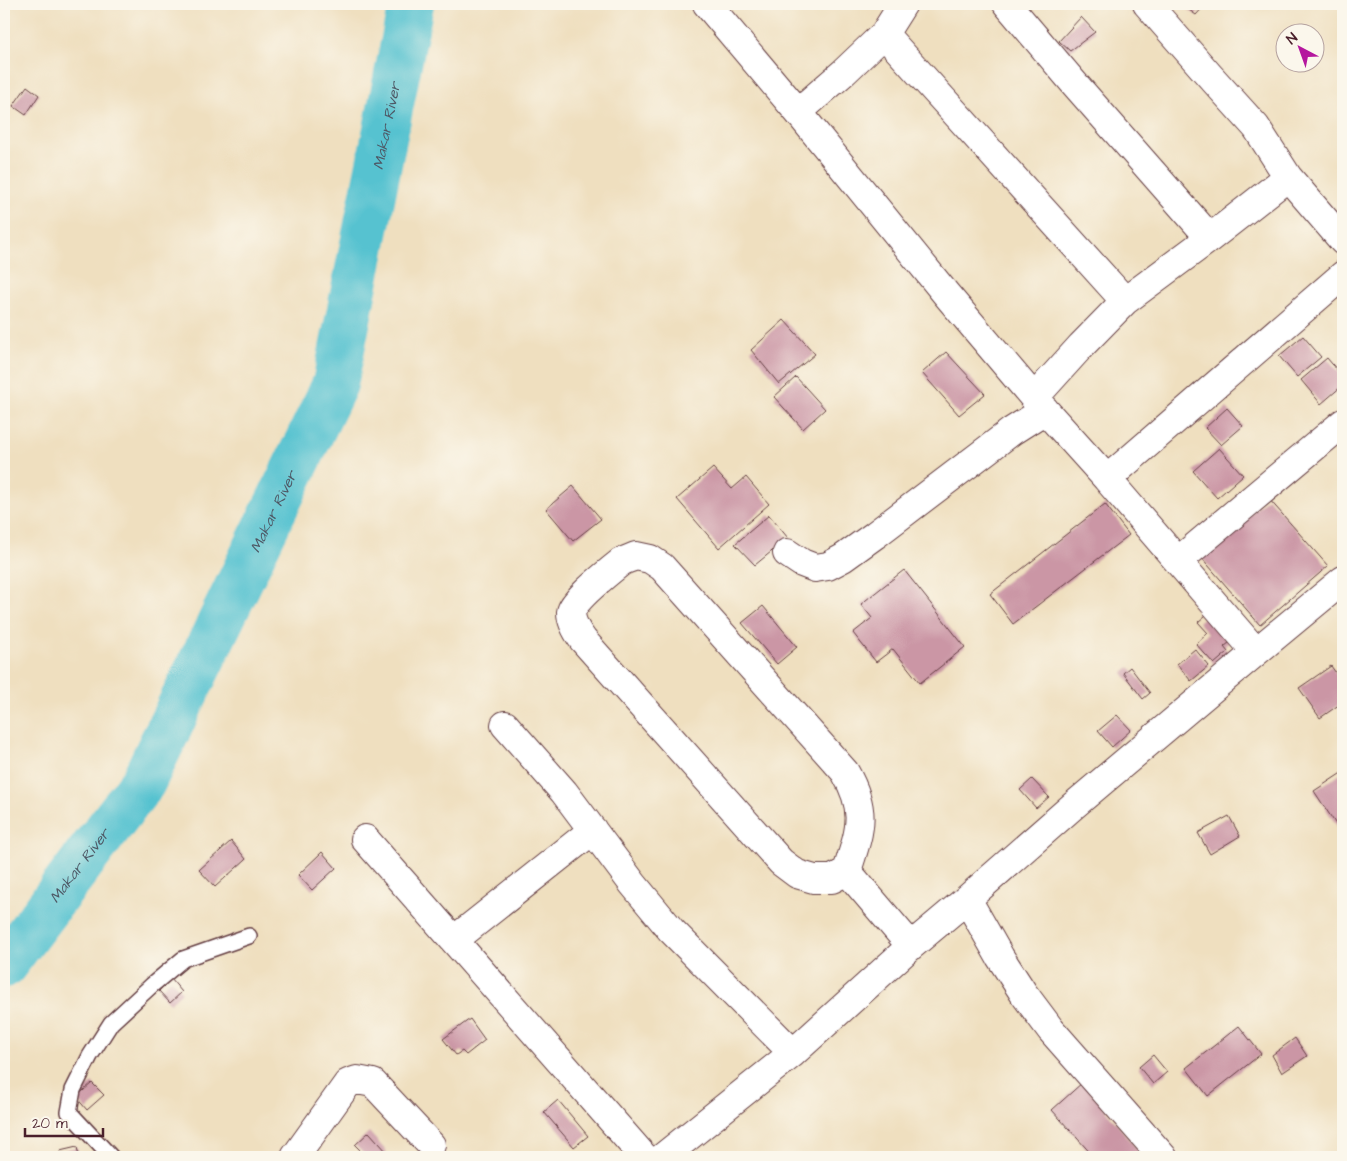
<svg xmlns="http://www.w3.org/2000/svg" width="1347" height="1161" font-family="'Architects Daughter',sans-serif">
  <rect width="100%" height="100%" fill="#fbf7ec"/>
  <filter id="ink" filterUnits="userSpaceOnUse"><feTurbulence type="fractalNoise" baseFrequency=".02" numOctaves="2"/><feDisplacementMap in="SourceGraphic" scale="10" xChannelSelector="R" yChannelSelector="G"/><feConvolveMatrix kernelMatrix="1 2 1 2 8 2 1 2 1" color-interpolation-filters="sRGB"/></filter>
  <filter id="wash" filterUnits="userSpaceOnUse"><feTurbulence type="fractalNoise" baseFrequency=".0096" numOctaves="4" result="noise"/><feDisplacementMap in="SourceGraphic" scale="20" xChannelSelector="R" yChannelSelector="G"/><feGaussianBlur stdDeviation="1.12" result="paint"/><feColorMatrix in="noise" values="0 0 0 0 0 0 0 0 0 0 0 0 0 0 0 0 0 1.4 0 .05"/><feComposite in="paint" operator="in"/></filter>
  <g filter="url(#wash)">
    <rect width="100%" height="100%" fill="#efdfbf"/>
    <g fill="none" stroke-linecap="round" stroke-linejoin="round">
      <!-- river -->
      <path stroke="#56c2d0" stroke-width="46" id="s1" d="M4 965 143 782 335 384 411 4"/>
    </g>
    <g id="blocks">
      <!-- building -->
      <path fill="#cb96a5" d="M1181 4H1206L1196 15Z
        M1081 17 1095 32 1070 51 1059 41Z
        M27 86 39 95 26 115 13 106Z
        M784 320 815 354 779 384 751 350Z
        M1303 336 1321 357 1297 377 1279 356Z
        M946 352 985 394 959 415 922 373Z
        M1327 358 1343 377V385L1321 404 1301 380Z
        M796 377 825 409 803 429 774 397Z
        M1227 408 1243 426 1221 445 1205 428Z
        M1219 448 1243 475 1217 498 1193 471Z
        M713 468 732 489 746 477 769 504 719 548 677 499Z
        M573 486 601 519 573 541 546 509Z
        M1268 498 1328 566 1260 625 1201 557Z
        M1105 504 1129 535 1013 624 990 594Z
        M769 515 788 538 755 565 735 544Z
        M904 570 965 647 920 683 893 649 876 662 853 633 872 618 861 604Z
        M763 606 797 647 777 664 742 623Z
        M1206 615 1230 642 1224 647 1228 652 1214 664 1196 644 1208 633 1198 622Z
        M1195 649 1209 666 1191 681 1177 664Z
        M1331 666 1343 683V702L1320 718 1299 688Z
        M1130 667 1150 693 1143 699 1123 673Z
        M1117 715 1131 730 1112 747 1098 731Z
        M1343 772V835L1314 791Z
        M1032 779 1049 797 1036 808 1020 790Z
        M1229 816 1240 836 1210 854 1198 833Z
        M231 841 246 859 215 887 199 870Z
        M322 852 336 868 312 890 298 875Z
        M171 979 182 992 170 1003 159 991Z
        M470 1019 485 1040 466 1055 462 1051 456 1055 443 1039Z
        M1239 1026 1261 1054 1208 1096 1186 1068Z
        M1295 1038 1307 1056 1282 1073 1272 1055Z
        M1153 1055 1167 1072 1153 1084 1139 1067Z
        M1083 1082 1142 1155 1139 1157H1094L1052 1110Z
        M92 1083 104 1095 87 1110 76 1097Z
        M558 1100 588 1136 574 1147 544 1112Z
        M369 1132 387 1152 381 1157H367L355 1145Z
        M77 1147 79 1157H62L60 1151Z"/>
    </g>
  </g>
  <g filter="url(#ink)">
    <use href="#blocks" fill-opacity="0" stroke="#633c41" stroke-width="1"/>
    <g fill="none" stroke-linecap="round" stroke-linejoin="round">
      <!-- service casing -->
      <g stroke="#633c41" stroke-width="18">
        <path id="service" d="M111 1157 69 1112 73 1090 90 1056 111 1023 152 985 183 959 249 936"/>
      </g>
      <!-- minor casing -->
      <g stroke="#633c41" stroke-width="30">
        <path id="minor" d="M707 4 798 112 946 294 1034 398 1107 479 1256 652
          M1007 4 1073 82 1210 238
          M1147 4 1209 75 1256 127 1288 177 1343 241
          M884 34 1125 301
          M798 112 844 72 884 34 903 4
          M1034 398 1081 346 1125 301 1210 238 1288 177
          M1107 479 1343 275
          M787 553 802 563 815 568 828 566 843 558 875 535 1012 431 1045 410
          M636 556 650 559 662 567 845 772C868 812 860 830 847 871L832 879H814L797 874 781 862 583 640C577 632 571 622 571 612 572 601 611 570 621 562 625 560 631 558 636 556Z
          M1178 561 1343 423
          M505 725 564 792 633 884 671 930 793 1053
          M365 839 644 1157
          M847 871 911 946
          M967 899 1000 957 1024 994 1051 1030 1163 1157
          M454 940 593 830
          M295 1157 348 1083 357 1080 373 1083 431 1145
          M663 1157 793 1053 911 946 967 899 1073 806 1256 652 1343 580"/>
      </g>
      <!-- service -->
      <use href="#service" stroke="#fff" stroke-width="15"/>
      <!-- minor -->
      <use href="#minor" stroke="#fff" stroke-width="28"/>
    </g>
  </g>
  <g text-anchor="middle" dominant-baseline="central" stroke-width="4" stroke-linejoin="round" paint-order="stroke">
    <!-- water labels -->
    <g font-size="15" font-style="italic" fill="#4e5865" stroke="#fbf7ec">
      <text stroke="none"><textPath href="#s1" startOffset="935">Makar River</textPath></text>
      <text stroke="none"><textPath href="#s1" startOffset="530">Makar River</textPath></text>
      <text stroke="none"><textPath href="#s1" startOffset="125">Makar River</textPath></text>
    </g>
  </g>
  <!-- margin -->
  <rect width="1347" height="1161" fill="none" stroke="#fbf7ec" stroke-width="20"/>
  <!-- north arrow -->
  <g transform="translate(1300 48) rotate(319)"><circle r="24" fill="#fbf7ec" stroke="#b4a19f"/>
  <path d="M0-4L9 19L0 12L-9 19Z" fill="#b5179e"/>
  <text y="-8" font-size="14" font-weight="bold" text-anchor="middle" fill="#4a1f2b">N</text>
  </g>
  <!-- scale -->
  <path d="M25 1128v8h78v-8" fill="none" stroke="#4a1f2b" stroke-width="2.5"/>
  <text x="32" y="1128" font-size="15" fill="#4a1f2b" stroke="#fbf7ec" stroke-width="4" paint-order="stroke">20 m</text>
</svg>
